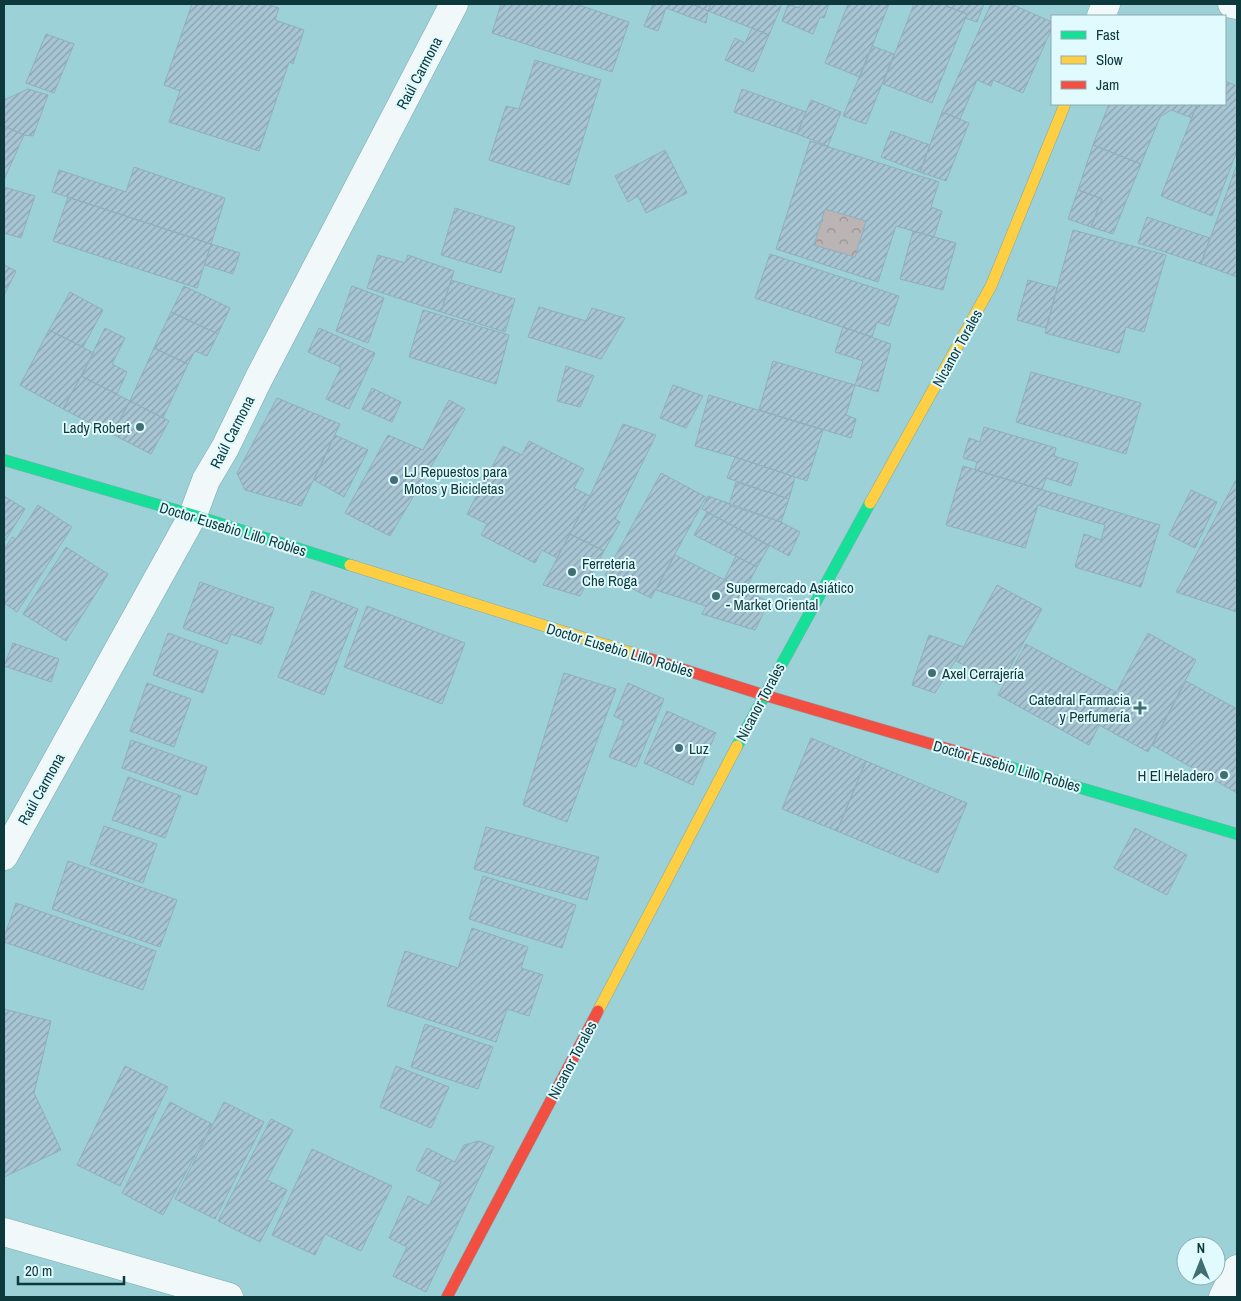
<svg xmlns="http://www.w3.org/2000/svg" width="1241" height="1301" font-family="'Archivo Narrow',sans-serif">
  <defs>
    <pattern id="forest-crowns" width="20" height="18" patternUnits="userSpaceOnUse" patternTransform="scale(1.25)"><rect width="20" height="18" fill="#bab4b5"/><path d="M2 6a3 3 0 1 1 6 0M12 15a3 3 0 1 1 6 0" fill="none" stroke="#969394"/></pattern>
    <pattern id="building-hatch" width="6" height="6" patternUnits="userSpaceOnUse" patternTransform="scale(1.25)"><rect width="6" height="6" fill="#a8c5d4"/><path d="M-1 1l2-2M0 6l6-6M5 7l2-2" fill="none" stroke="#87a1ad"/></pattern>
  </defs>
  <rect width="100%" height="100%" fill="#9cd1d8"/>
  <!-- forest -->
  <path fill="url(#forest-crowns)" d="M825 209 866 221 855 257 814 245Z"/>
  <!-- building -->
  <path fill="url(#building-hatch)" stroke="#91aebc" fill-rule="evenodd" d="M192 4H265L279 8 275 20 304 30 293 64 289 62 259 151 169 122 180 91 164 85Z
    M501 4H580L579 5 629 22 612 72 492 33Z
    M653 4H692L708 11 706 23 666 8 658 31 644 26Z
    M692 4H711L708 11Z
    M711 4H782L769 35 708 11Z
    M788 4 799 8 801 4H829L824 18 820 17 813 34 782 21Z
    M848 4H889L860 77 825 63Z
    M914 4H947L946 6 967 14 932 103 883 84Z
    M947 4H984L977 22 965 18 967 14 946 6Z
    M991 4H1011L1052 22V28L1023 93 993 80 991 86 977 80 960 119 942 112Z
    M752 28 769 35 753 72 725 60 735 38 745 43Z
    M46 34 74 44 54 93 26 83Z
    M872 46 894 54 866 124 843 116Z
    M535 60 601 80 569 185 489 160 506 106 519 109Z
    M1225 81 1237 86V151L1212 216 1161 196 1197 104H1225Z
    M28 89 48 95 33 136 24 135 4 126V100Z
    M742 89 806 112 797 134 734 112Z
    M811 100 841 112 828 146 797 134Z
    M1109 104H1197L1192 118 1171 110 1160 117 1141 164 1093 145Z
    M942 112 969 123 946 181 920 172Z
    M4 126 24 135 4 180Z
    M891 131 930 145 920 172 881 157Z
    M810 141 939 182 931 207 942 211 934 237 896 226 878 282 776 249ZM825 209 866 221 855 257 814 245Z
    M1093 145 1141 164 1113 234 1091 227 1102 199 1078 190Z
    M665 150 687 193 646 213 638 196 628 202 615 176Z
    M1237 164V277L1201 264Z
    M134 167 225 198 211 244 52 192 59 170 126 192Z
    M4 187 35 196 21 238 4 233Z
    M1078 190 1102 199 1091 227 1068 219Z
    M68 197 211 244 197 288 53 241Z
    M455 208 515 227 501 273 441 255Z
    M1147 217 1210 238 1201 264 1138 243Z
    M1073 230 1166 255 1144 332 1126 327 1119 353 1045 333Z
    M913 231 956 243 943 290 900 279Z
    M211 244 240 253 233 274 205 265Z
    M770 254 899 296 889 326 877 322 872 337 755 298Z
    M378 255 405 263 408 255 454 271 441 312 367 288Z
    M4 265 16 271 4 295Z
    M451 280 515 299 505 332 441 312Z
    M1028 280 1057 288 1046 328 1017 320Z
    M184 286 230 308 218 334 171 312Z
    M352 286 384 298 368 343 336 331Z
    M70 292 103 310 83 347 49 330Z
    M539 307 586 321 592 308 625 318 601 359 528 337Z
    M423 310 509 335 496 384 409 357Z
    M171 312 218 334 207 356 195 351 188 364 154 348Z
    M843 327 891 344 878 392 855 385 863 361 835 352Z
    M105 328 125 338 112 364 127 372 117 394 81 376Z
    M319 328 375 353 349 409 326 399 341 367 308 352Z
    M49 330 94 353 63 409 20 385Z
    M154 348 188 364 163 418 130 401Z
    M773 361 855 385 846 415 856 419 851 438 759 410Z
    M566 366 594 376 580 407 557 401Z
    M1031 372 1141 403 1126 454 1016 422Z
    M81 376 130 401 112 434 63 409Z
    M673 385 703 396 686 428 660 418Z
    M372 388 401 402 392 422 362 409Z
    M709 395 823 430 807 481 735 457 695 446Z
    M277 398 340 424 301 506 245 490 237 473Z
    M449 400 465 409 390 536 345 513 388 435 423 450Z
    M130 401 169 421 151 454 112 434Z
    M623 424 656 435 615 519 620 522 604 551 570 534 590 496Z
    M984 427 1056 448 1054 456 1078 463 1071 486 1046 478 1042 490 975 470 977 462 963 458 969 438 980 442Z
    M335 435 368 450 344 497 314 480Z
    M529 441 584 469 574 488 590 496 557 558 542 550 535 563 481 535 487 524 467 514 503 446 522 455Z
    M735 457 795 477 789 499 727 478Z
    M963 466 1160 525 1141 587 1075 567 1084 534 1101 540 1105 525 1038 505 1025 548 946 525Z
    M661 473 706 497 651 598 605 575Z
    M1237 478V612L1176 592Z
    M736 482 789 499 781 522 729 505Z
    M1191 490 1217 502 1195 548 1169 535Z
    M4 496 25 509 4 542Z
    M708 496 781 522 800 532 789 556 702 509Z
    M38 505 72 527 17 612 4 603V550L12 537 16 539Z
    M707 512 769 546 757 567 694 535Z
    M570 534 604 551 580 596 543 585Z
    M66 547 108 574 66 641 23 614Z
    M675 555 769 602 755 630 702 614 706 606 656 590Z
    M736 556 757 567 745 590 724 580Z
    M200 582 274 608 261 644 231 634 227 644 183 628Z
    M997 585 1042 609 1000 685 956 661Z
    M312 591 358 609 324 695 278 677Z
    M367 606 465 643 442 704 344 667Z
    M168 633 218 651 203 693 153 675Z
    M1148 633 1196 660 1148 752 1099 725Z
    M929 635 964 647 935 693 912 685Z
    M13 643 59 659 51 682 4 666Z
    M1026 644 1116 692 1089 745 998 695Z
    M564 673 616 689 567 822 523 805Z
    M1186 681 1237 709V793L1152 745Z
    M147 683 191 699 174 747 130 731Z
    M628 683 664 699 636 767 609 757 624 721 614 716Z
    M667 711 716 733 693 785 644 763Z
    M811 738 866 761 837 831 782 809Z
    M131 740 207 767 197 795 122 768Z
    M866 761 967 803 938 873 837 831Z
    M128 777 181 796 165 838 112 820Z
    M104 826 157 844 143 883 90 864Z
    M486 827 599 857 587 900 474 869Z
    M1135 828 1187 855 1167 895 1114 868Z
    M68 861 177 900 160 947 52 909Z
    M483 876 576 905 562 948 469 919Z
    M16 903 156 951 143 990 4 942V937Z
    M472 928 528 947 521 968 543 975 529 1016 507 1009 496 1042 387 1006 405 951 458 968Z
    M4 1009 51 1021 34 1093 61 1150 4 1177Z
    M425 1024 493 1047 478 1089 411 1067Z
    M125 1066 168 1087 120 1186 77 1165Z
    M396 1066 449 1087 431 1128 380 1107Z
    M170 1102 212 1124 163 1215 122 1193Z
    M224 1102 264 1122 215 1219 175 1199Z
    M271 1119 293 1130 267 1180 287 1190 260 1242 218 1221Z
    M479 1141 494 1147 426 1292 393 1276 407 1247 389 1238 408 1196 429 1206 441 1182 416 1170 427 1148 455 1162 464 1145Z
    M312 1149 392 1186 361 1251 325 1234 315 1255 272 1235Z"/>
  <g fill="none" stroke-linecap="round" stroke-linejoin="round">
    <!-- street casing -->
    <g stroke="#7ea9ae" stroke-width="29">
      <path id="street" d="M1232 4 1237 5
        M1101 16 1106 4
        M4 856 193 515 206 480 225 448 259 378 454 4
        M4 1232 229 1297
        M1223 1297 1237 1269"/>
    </g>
    <!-- fast casing -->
    <g stroke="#7ea9ae" stroke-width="12">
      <path id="fast" d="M4 460 193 515 350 565
        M737 746 870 503
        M996 763 1237 834"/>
    </g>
    <!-- slow casing -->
    <g stroke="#7ea9ae" stroke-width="12">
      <path id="slow" d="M870 503 991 286 1065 104
        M350 565 638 655
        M598 1011 737 746"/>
    </g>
    <!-- jam casing -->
    <g stroke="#7ea9ae" stroke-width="12">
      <path id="jam" d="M638 655 764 695 996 763
        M447 1297 598 1011"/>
    </g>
    <!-- street -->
    <use href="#street" stroke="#f0f8f9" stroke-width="28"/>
    <!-- fast -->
    <use href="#fast" stroke="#16e098" stroke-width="11"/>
    <!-- slow -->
    <use href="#slow" stroke="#ffcf43" stroke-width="11"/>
    <!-- jam -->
    <use href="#jam" stroke="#f24e42" stroke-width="11"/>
  </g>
  <!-- markers -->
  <g fill="#3f6e73" stroke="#e0fafd" stroke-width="2">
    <circle cx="140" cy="427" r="5"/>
    <circle cx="394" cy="480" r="5"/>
    <circle cx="572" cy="572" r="5"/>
    <circle cx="716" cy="596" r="5"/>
    <circle cx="932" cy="673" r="5"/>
    <path d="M1137.5 700.5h5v5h5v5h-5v5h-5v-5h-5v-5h5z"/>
    <circle cx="679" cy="748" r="5"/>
    <circle cx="1224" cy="775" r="5"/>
  </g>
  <g text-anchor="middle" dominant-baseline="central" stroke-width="4" stroke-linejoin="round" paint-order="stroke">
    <!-- street labels -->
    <g font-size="15" fill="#0d383c" stroke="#e0fafd">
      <text transform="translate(419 73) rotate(-62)">Raúl Carmona</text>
      <text transform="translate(957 348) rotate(-61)">Nicanor Torales</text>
      <text transform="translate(232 432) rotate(-63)">Raúl Carmona</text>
      <text transform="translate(233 529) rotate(17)">Doctor Eusebio Lillo Robles</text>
      <text transform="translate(620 650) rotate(17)">Doctor Eusebio Lillo Robles</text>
      <text transform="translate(760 702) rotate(-62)">Nicanor Torales</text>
      <text transform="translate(1007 766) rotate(16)">Doctor Eusebio Lillo Robles</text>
      <text transform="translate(41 789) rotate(-61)">Raúl Carmona</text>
      <text transform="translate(572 1060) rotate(-62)">Nicanor Torales</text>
    </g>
    <!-- poi labels -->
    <g font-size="15" fill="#0d383c" stroke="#e0fafd" text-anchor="start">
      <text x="130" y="427" text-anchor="end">Lady Robert</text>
      <text x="404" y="471">LJ Repuestos para<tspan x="404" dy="17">Motos y Bicicletas</tspan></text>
      <text x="582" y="563">Ferreteria<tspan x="582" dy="17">Che Roga</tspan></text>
      <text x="726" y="587">Supermercado Asiático<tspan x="726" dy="17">- Market Oriental</tspan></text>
      <text x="942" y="673">Axel Cerrajería</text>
      <text x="1130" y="699" text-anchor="end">Catedral Farmacia<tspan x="1130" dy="17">y Perfumería</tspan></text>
      <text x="689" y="748">Luz</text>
      <text x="1214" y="775" text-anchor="end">H El Heladero</text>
    </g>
  </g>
  <!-- border -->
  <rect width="1241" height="1301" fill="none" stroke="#0d383c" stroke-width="10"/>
  <!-- legend -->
  <rect x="1051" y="15" width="175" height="90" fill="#e0fafd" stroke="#8cacb0"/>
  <rect x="1061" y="31" width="25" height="8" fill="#16e098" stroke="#8cacb0"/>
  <text x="1096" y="40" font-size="15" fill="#0d383c">Fast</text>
  <rect x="1061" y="56" width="25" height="8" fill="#ffcf43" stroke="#8cacb0"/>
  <text x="1096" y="65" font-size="15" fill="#0d383c">Slow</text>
  <rect x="1061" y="81" width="25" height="8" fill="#f24e42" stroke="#8cacb0"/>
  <text x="1096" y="90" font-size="15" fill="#0d383c">Jam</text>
  <!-- north arrow -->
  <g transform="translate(1201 1261)"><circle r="24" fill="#e0fafd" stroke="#8cacb0"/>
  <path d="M0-4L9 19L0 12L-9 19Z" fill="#3f6e73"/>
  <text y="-8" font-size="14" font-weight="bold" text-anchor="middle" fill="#0d383c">N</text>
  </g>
  <!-- scale -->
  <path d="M18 1276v8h106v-8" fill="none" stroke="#0d383c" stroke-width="2.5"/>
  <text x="25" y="1276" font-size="15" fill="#0d383c" stroke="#e0fafd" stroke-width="4" paint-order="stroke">20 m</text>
</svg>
